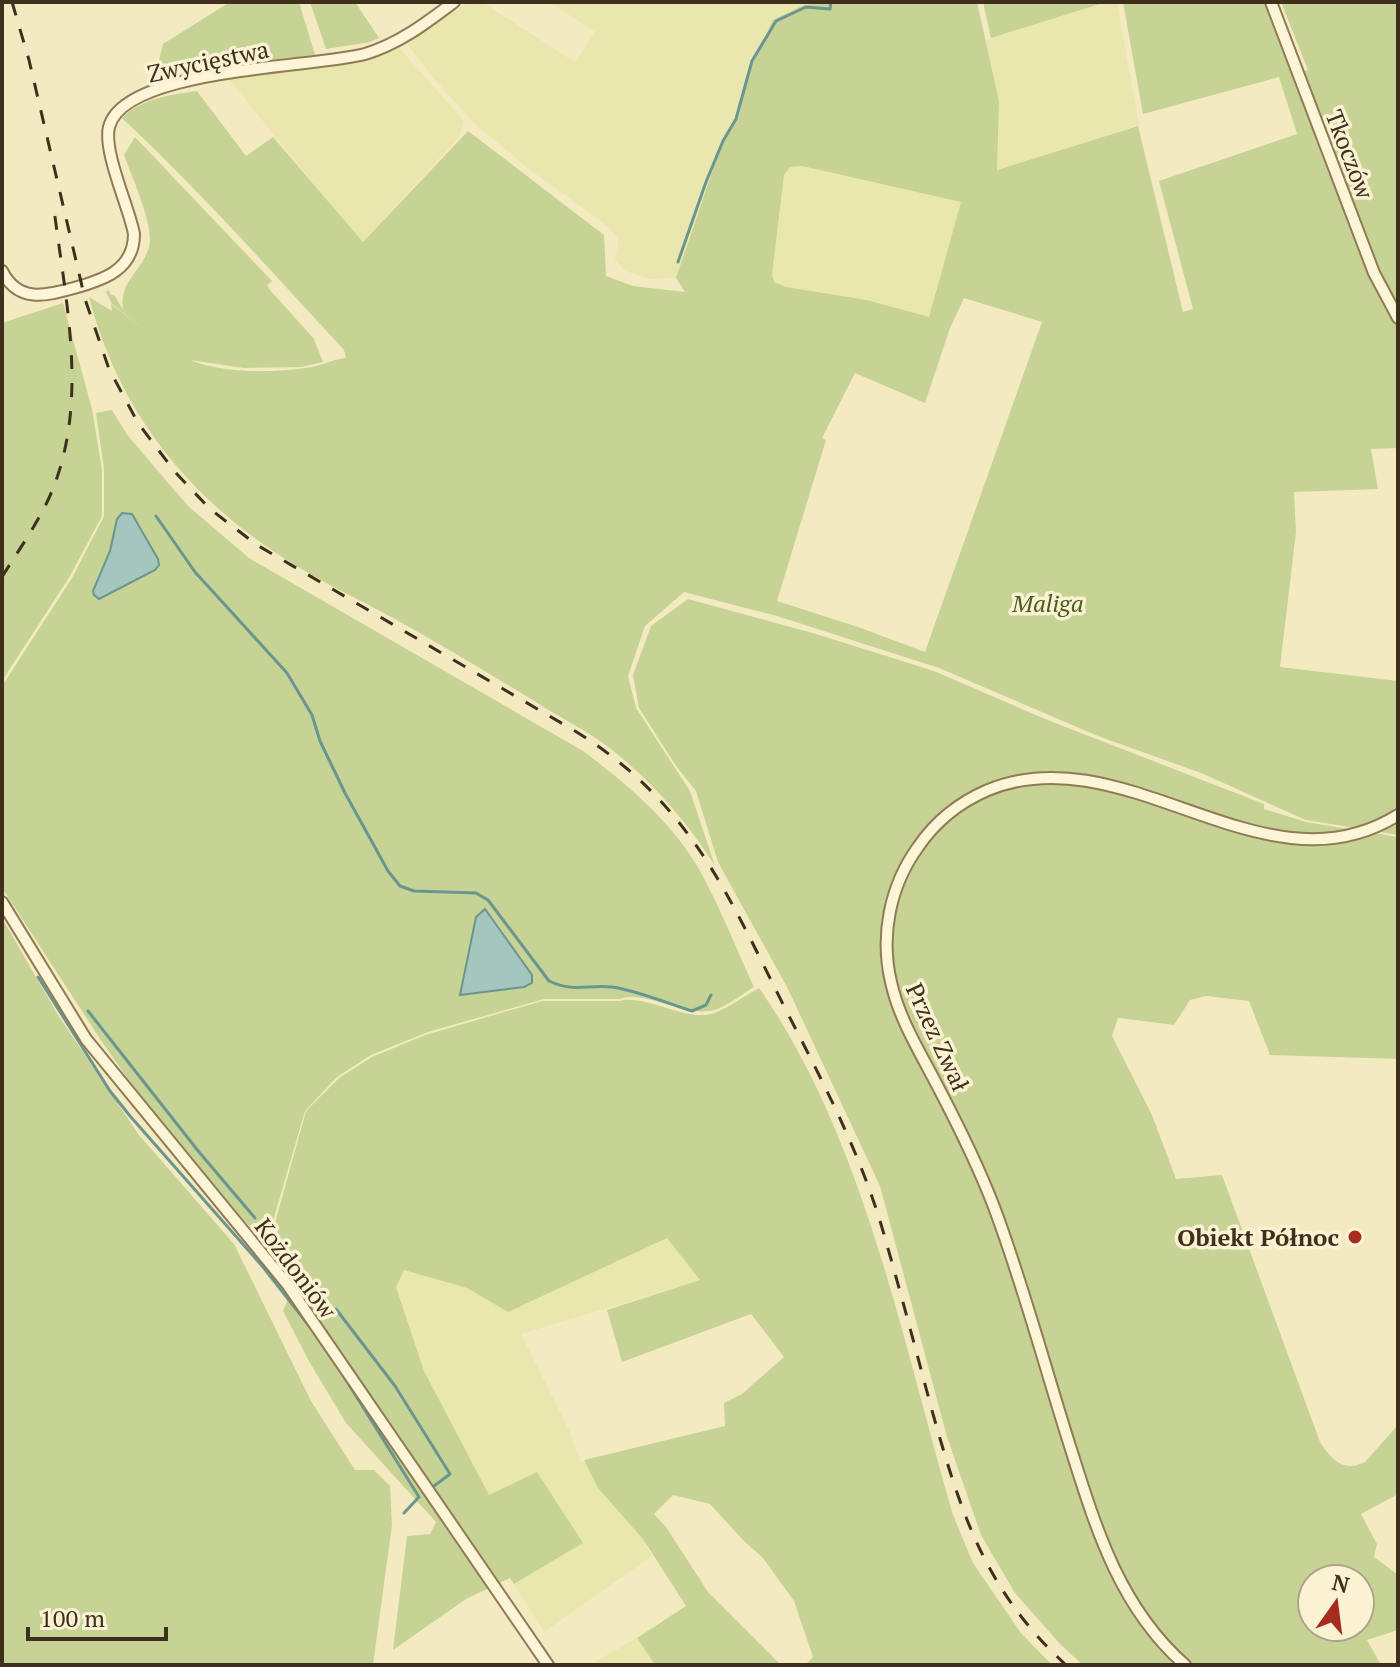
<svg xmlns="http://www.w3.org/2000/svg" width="1400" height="1667" font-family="'PT Serif',serif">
  <rect width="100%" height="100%" fill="#f4eac2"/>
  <!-- farmland -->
  <path fill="#eae7ae" d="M469 2H482L575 62 595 32 549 2H829L804 5 749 72 739 116 720 149 676 278 651 279 625 271 615 260 619 238 602 222 529 169 476 125 434 79 405 41Z
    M1106 2H1117L1139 125 997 170 999 101 986 40Z
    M396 44 464 121 459 137 362 243 227 77Z
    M802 166 961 202 929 317 867 300 786 287 774 282 772 275 784 175 790 167Z
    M667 1238 701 1280 521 1334 569 1430 581 1462H585L643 1539 652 1556 544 1632 514 1584 582 1543 537 1473 489 1496 424 1371 396 1286 404 1270 467 1288 508 1312Z
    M637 1638 655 1665H589Z"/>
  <!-- green -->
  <path fill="#c6d394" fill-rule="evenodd" d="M230 2H299L315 55 156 72 163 44Z
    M310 2H355L379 38 370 42 326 49Z
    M829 2H977L999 101 997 170 1138 126 1183 312 1193 309 1159 181 1297 134 1279 77 1143 114 1123 2H1264L1293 74 1308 70 1281 2H1398V448L1371 449 1378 489 1294 492 1296 532 1280 667 1398 681V835L1306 820 1201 773 1098 736 939 668 777 616 684 592 645 626 628 676 636 708 690 791 715 866C688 823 655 785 616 753 593 734 564 720 539 704 492 675 443 646 393 618 356 598 318 580 282 557 185 494 118 409 89 297L112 311 111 304 146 331 112 304 106 292 109 290 110 294 115 296 123 310C119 280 142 272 149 247 155 227 131 175 124 155L135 137 272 281 267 285 270 290 314 339 323 362 302 367 244 368 190 360C225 374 275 373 311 367 324 365 337 358 346 358L344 350C271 271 200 191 122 118 142 98 170 95 197 91L246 156 273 137 363 242 468 131 604 235 606 276 633 286 685 292 676 278 720 149 739 116 749 72 773 20 804 5ZM802 166 961 202 929 317 867 300 786 287 774 282 772 275 784 175 790 167ZM964 298 1042 322 925 652 858 627 777 601 826 440 822 438 855 373 925 403 950 328Z
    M983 2H1106L991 38Z
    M63 303 92 409 102 470V516L70 576 2 681V323Z
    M112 410 128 436 188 506 249 558 583 751C626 783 672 822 699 869 720 907 736 948 754 987 742 994 723 1010 709 1011 681 1015 643 990 620 999H544L428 1032 371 1055 337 1077 305 1111 266 1245 196 1167 145 1103 104 1045 2 888V686L72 578 104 516V469L96 413Z
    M688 599 816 634 934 671 1045 719 1264 804V809L1306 822 1398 837V1059L1270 1055 1249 1001 1206 996 1190 1000 1174 1025 1118 1018 1112 1036 1152 1115 1176 1179 1222 1175 1320 1442C1331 1459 1343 1473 1365 1462L1398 1425V1494L1361 1514 1377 1544 1374 1557 1398 1575V1630L1367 1640 1381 1665H1083L1061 1645 1015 1593 981 1535 947 1437 880 1186 788 989 718 862 696 791 676 766 639 708 633 675 651 626ZM1312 1579H1360V1627H1312Z
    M2 918 58 1015 139 1135 234 1244 311 1401 355 1470H374L390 1486 392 1525 373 1665H2Z
    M759 988C864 1138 902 1340 953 1515L973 1563 1021 1633 1052 1665H805L813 1657 794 1601 763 1558 743 1540 710 1504 673 1495 654 1514 666 1527 708 1592 781 1665H655L637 1638 686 1606 643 1539 598 1488 584 1460 725 1426 724 1403 742 1394 784 1357 751 1314 622 1362 607 1310 700 1280 667 1238 508 1312 467 1288 404 1270 396 1287 424 1371 489 1495 537 1472 583 1543 514 1584 510 1578 466 1599 393 1650 407 1536 430 1534 436 1522 346 1423 310 1363 283 1311 294 1284 268 1248 306 1111 339 1078 372 1057 425 1035 542 1001H620C644 993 688 1023 714 1013 729 1008 744 996 759 988Z"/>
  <!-- water -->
  <path fill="#a5c6bf" stroke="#6a968f" stroke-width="2" d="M122 513 132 514 158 559 159 565 155 570 99 599 94 595 93 591 110 551 117 519Z
    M485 909 532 975V983L524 987 460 995 476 917Z"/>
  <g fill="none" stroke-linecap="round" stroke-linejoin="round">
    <!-- stream -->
    <path stroke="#6a968f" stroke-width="3" d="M678 262 706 182 723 141 736 119 752 61 776 21 806 7 830 9 831 2
      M156 516 195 572 287 673 312 715 320 741 345 793 388 871 400 886 414 891 476 893 488 900 549 981C575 993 587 984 612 987 639 991 666 1003 692 1011L706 1005 711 995
      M38 977 110 1091 130 1116 263 1267 310 1327
      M88 1011 199 1152 255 1218
      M336 1309 395 1386 450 1474 434 1486
      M333 1359 419 1497 404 1513"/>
    <!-- minor casing -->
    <g stroke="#907b56" stroke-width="14">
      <path id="minor" d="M1271 2 1374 273 1398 318
        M2 271C18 303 45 296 74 288 103 280 134 270 134 234 129 207 103 152 109 127 124 68 313 68 365 54 399 44 426 23 454 2
        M2 902 86 1039 287 1284 548 1665
        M1185 1665C1118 1606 1095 1525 1069 1443 1044 1364 1023 1284 994 1207 978 1165 958 1125 937 1085 920 1052 899 1019 891 982 880 935 890 886 918 847 935 822 960 802 988 790 1126 733 1264 899 1398 815"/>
    </g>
    <!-- minor -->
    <use href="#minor" stroke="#fdf5d7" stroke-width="10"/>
    <!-- rail -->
    <path stroke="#3e301c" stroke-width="3" stroke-dasharray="14 14" stroke-linecap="butt" d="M12 2 29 60 85 299 109 369 138 423 175 472 210 509 257 545 575 731C693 804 729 898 789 1016 826 1088 863 1159 885 1238 901 1294 916 1350 931 1407 960 1510 984 1590 1066 1665
      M2 577C18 551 36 526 49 498 90 406 66 305 54 209"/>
  </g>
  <!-- markers -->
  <circle fill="#a72b1e" stroke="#faf2d3" stroke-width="3" cx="1355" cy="1237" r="8"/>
  <g text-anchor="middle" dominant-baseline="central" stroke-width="7" stroke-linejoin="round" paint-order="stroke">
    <!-- street labels -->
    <g font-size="24" fill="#3e301c" stroke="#faf2d3">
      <text transform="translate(208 61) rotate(-12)">Zwycięstwa</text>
      <text transform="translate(1350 154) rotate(69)">Tkoczów</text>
      <text transform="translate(938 1037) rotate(65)">Przez Zwał</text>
      <text transform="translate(296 1268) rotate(53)">Kożdoniów</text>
    </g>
    <!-- park labels -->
    <g font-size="24" font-style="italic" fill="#485d20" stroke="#faf2d3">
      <text x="1048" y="603">Maliga</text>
    </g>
    <!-- poi labels -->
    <g font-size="24" font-weight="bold" fill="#3e301c" stroke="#faf2d3" text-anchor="end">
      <text x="1339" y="1237">Obiekt Północ</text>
    </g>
  </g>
  <!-- border -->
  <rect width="1400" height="1667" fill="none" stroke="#3e301c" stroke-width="8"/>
  <!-- north arrow -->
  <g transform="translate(1336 1603) rotate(14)"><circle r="38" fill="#faf2d3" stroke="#afa48a" stroke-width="2"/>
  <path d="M0-6L14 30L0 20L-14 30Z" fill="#a72b1e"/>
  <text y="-12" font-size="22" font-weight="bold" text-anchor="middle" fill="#3e301c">N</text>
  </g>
  <!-- scale -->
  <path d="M28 1627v12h138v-12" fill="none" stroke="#3e301c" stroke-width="4"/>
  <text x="40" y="1627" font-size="24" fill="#3e301c" stroke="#faf2d3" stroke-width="6" paint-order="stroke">100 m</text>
</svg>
